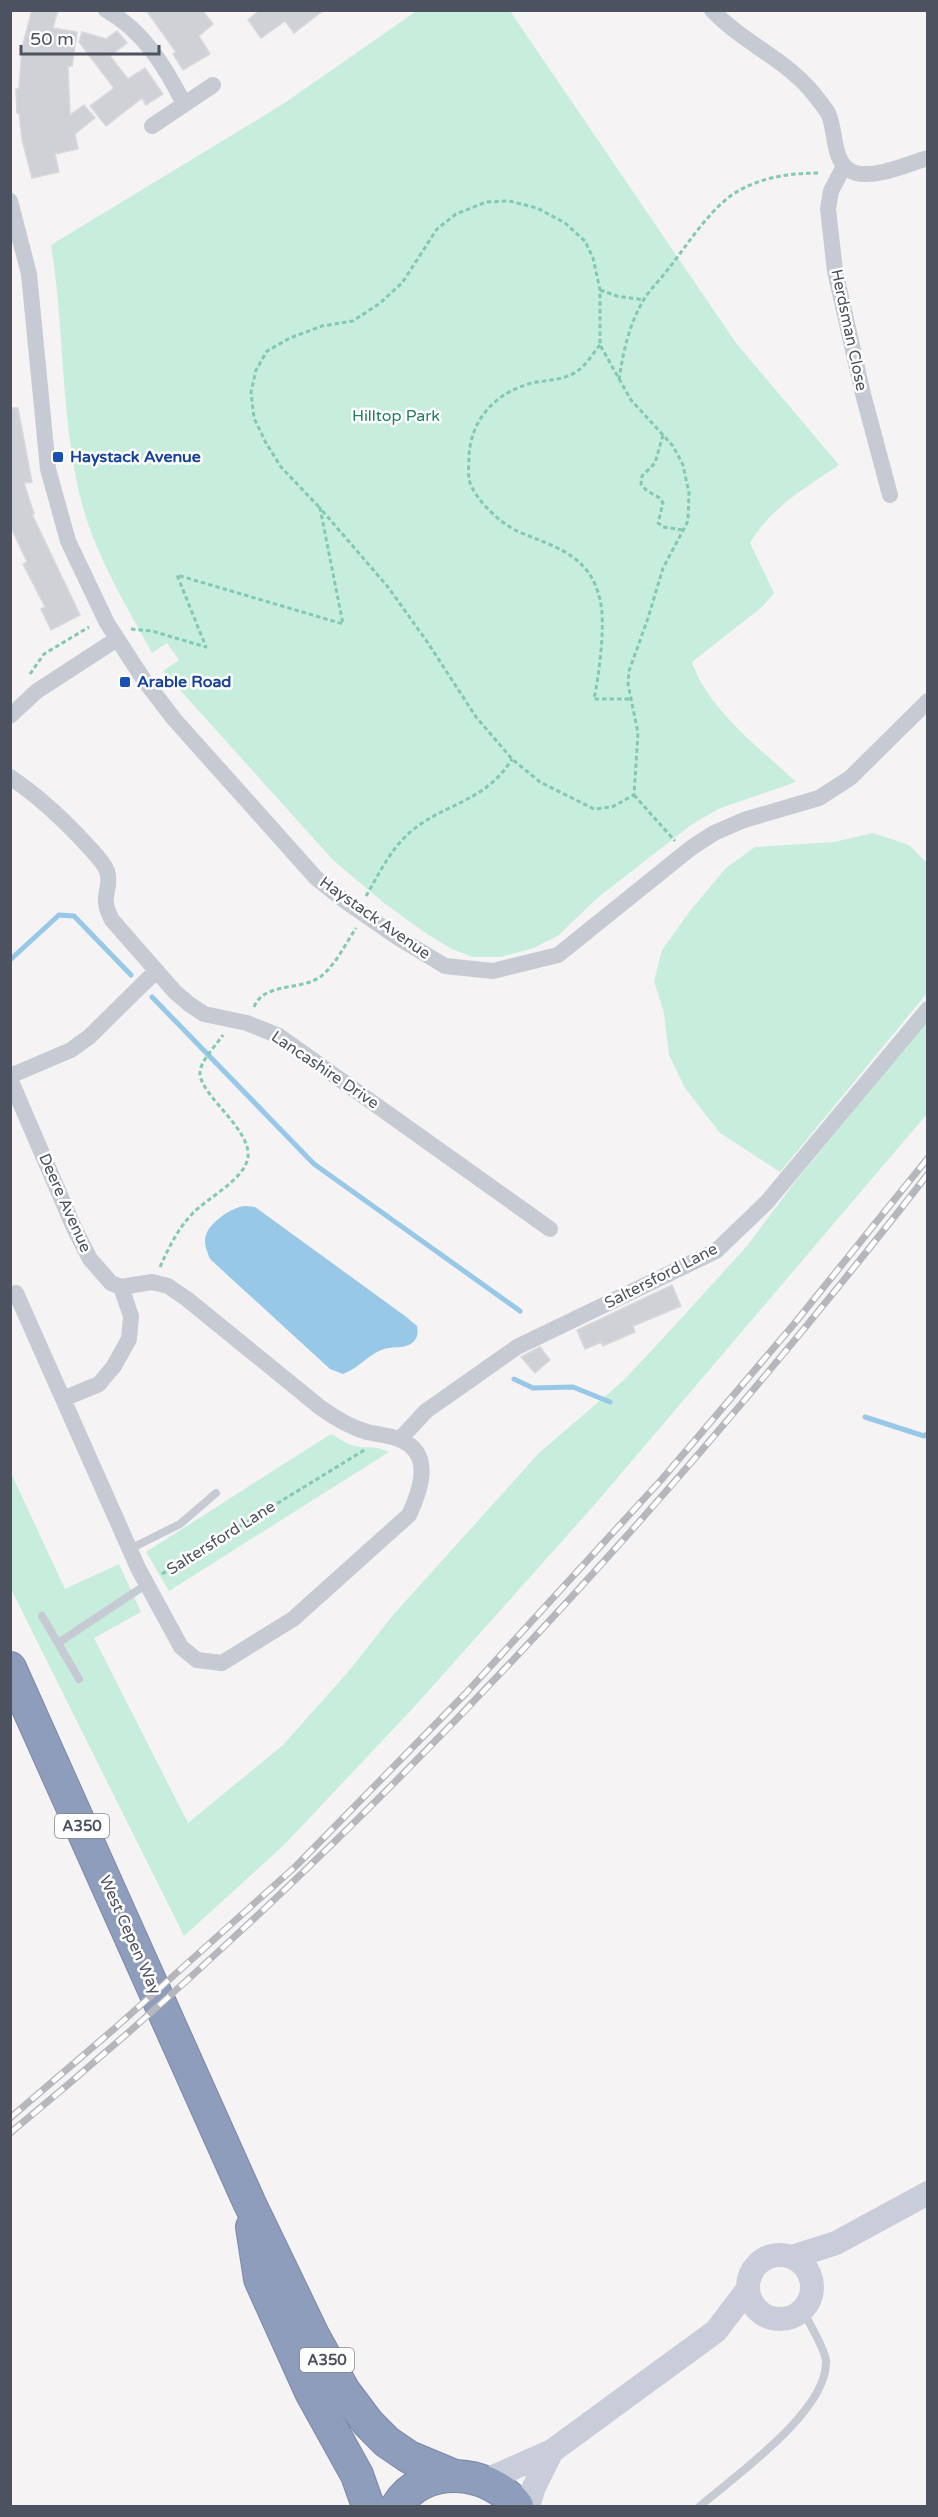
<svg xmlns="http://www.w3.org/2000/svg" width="938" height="2517" font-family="'Varela Round',sans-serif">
  <rect width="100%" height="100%" fill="#f5f3f3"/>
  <!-- green -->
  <path fill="#c7eddd" d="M418 10 510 11 736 343 839 465C805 488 771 507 750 543L774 593 762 607 692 662C707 709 761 749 796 782L718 809 691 825 596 899 559 935 534 948 501 957H473L452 949 427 934 384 903 333 860 163 671 179 660 167 643 152 653C126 605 96 556 82 504 60 419 65 330 51 245L283 104Z
    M873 833 909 845 927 863V993L780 1172 720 1133 685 1088 669 1055 664 1013 654 981 662 950 690 911 726 868 755 847 834 842Z
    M927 1021V1114L596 1503 414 1707 285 1844 184 1936 11 1589 10 1471 65 1589 119 1564 141 1612 94 1638 188 1823 283 1745 348 1672 394 1614 539 1453 624 1380 667 1334 747 1246 795 1182Z
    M331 1434C340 1439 349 1446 360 1447 374 1448 375 1446 389 1452L169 1591 146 1552Z"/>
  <!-- water -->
  <path fill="#97c8e7" d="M245 1206 255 1207 405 1316 417 1326C418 1333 418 1338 412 1343 405 1349 393 1346 384 1349 370 1353 359 1368 343 1374L330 1369 210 1259C207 1251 203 1243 206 1235 210 1222 232 1207 245 1206Z"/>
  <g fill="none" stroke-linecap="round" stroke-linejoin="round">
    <!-- stream -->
    <path stroke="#97c8e7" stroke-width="5" d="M10 960 59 915 74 916 131 975
      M152 997 314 1164 520 1311
      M514 1379 533 1388 573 1387 610 1402
      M865 1417 924 1436 928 1433"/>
  </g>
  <!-- building -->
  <path fill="#d0d1d7" stroke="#d8d8dd" stroke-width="1.5" d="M32 10H58L53 28 77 32 72 66H68L70 115 84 105 95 118 75 134 78 149 55 154 59 172 32 178 22 139 19 113H17L16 89H19L22 48Z
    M146 10H202L213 24 199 36 210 54 183 70 173 54 176 52Z
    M260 10H324L294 33 285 21 261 38 248 20Z
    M117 31 127 43 110 56 128 79 145 68 163 94 146 105 142 98 106 126 90 106 114 88 79 42 82 32 106 39Z
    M10 408H18L32 482 24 483 34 514H32L80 615 51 630 41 609 45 607 23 564 27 562 10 525Z
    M672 1285 681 1306 633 1326 635 1332 603 1346 602 1342 585 1349 577 1330Z
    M540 1347 550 1360 535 1373 521 1357Z"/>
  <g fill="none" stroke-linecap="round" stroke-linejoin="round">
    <!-- highway casing -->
    <g stroke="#7a88a9" stroke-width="34">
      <path id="highway" d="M10 1668 249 2202 314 2337 344 2391 368 2423 387 2442 409 2457 452 2475
        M252 2227 260 2279 311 2392 357 2475 368 2506
        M397 2506C424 2463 489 2469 517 2506"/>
    </g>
    <!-- path -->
    <path stroke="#81c9b3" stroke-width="3" stroke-dasharray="4.5 3" stroke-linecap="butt" d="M600 290 617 296 644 300
      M600 345C593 353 586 366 576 372 564 380 547 380 532 383 497 392 471 418 469 456 469 463 468 472 469 479 473 498 500 523 517 531 554 547 590 554 600 600 606 623 599 675 594 699H631
      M619 380C623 352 629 325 643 301 650 289 661 279 669 268 688 244 713 204 740 190 766 176 793 173 820 173
      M663 435 655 463 642 476 641 484 647 491 660 498 663 503 658 523 663 527 683 530
      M131 629 152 631 206 647 177 575 343 624 320 508 388 587 428 643 476 717 512 759 540 782 594 809 612 807 634 795 638 733 628 684 629 671 648 618 663 568 688 521 689 493 683 465 673 446 631 400 600 345V290L593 258 585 241 565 223 537 208 509 201 486 202 456 214 437 229 402 283 380 303 353 321 322 326 290 338 267 351 256 370 251 392 254 418 266 443 281 467 320 508
      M30 674 44 654 89 627
      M634 795 675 841
      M366 896C378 876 388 854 405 837 439 803 484 805 512 759
      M254 1007C264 982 300 991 320 977 335 966 346 943 356 928
      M160 1267C169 1247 178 1228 194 1212 209 1197 245 1179 248 1157 251 1129 202 1097 200 1074 199 1062 217 1044 223 1035
      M162 1574 366 1449"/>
    <!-- lane -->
    <path stroke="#c5cad3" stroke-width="8" d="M130 1549 180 1524 216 1493
      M42 1616 79 1679
      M58 1643 147 1584
      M700 2506C736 2475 828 2411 826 2361 825 2349 809 2323 803 2311"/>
    <!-- street -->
    <path stroke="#c5cad3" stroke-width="16" d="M106 10C143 30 166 68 184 104
      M712 10C744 44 790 61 817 98 821 103 825 108 828 113 837 131 831 167 856 173 878 178 907 164 928 158
      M152 126 213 85
      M844 166 831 191 828 209 835 271 863 394 890 495
      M10 201 29 274 48 469 68 541 107 623 144 680 174 719 316 878 345 901 397 937 445 966 493 971 558 955 691 848 714 833 744 820 819 798 850 778 928 701
      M10 716 37 691 117 639
      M10 777C40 797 63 819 87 845 94 853 103 861 107 871 113 890 98 895 112 920L175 992 189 1004 204 1014 247 1023 279 1036 550 1229
      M10 1076 71 1050 89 1037 156 971
      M10 1079 75 1230 90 1259 111 1283 121 1287 152 1282 168 1286 187 1299 321 1408C335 1418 350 1427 367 1432 377 1434 388 1435 399 1439 434 1453 421 1489 409 1515L293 1619 222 1663 197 1660 181 1647 138 1568 16 1293
      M63 1399 99 1384 114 1366 129 1339 131 1316 121 1287
      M400 1439 426 1411 517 1347 716 1251 767 1202 928 1009"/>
    <!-- secondary -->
    <path stroke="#c8cdd9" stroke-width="24" d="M748 2287a32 32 0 1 1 64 0a32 32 0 1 1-64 0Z
      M792 2257 836 2243 928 2193
      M484 2481 552 2451 716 2331 748 2289
      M528 2506 534 2487 552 2451"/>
    <!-- highway -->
    <use href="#highway" stroke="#8f9dbd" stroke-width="32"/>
    <!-- rail casing -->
    <g stroke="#b6b7bc" stroke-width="7">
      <path id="rail" d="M10 2118 114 2029 296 1866 466 1693 662 1479 794 1324 928 1158
        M10 2133C353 1851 656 1523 928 1174"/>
    </g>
    <!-- rail -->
    <use href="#rail" stroke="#fff" stroke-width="4.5" stroke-dasharray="14" stroke-linecap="butt"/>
  </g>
  <!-- markers -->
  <g fill="#1a4fb4" stroke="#fff" stroke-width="2">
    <rect x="52" y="451" width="12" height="12" rx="3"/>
    <rect x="119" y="676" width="12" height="12" rx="3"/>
  </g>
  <g text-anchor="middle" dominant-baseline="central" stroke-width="5" stroke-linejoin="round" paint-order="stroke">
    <!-- shield labels -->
    <g fill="#fff" stroke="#82868f" stroke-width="1.5">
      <rect x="55" y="1814" width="54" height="24" rx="4.5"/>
      <rect x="300" y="2348" width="54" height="24" rx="4.5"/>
    </g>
    <g font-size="15" font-weight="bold" fill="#4c525f">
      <text x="82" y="1826">A350</text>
      <text x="327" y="2360">A350</text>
    </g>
    <!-- street labels -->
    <g font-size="16" fill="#4c525f" stroke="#fff">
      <text transform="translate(849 330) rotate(78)">Herdsman Close</text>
      <text transform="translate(375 918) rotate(35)">Haystack Avenue</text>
      <text transform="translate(325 1070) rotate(34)">Lancashire Drive</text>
      <text transform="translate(65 1203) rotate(66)">Deere Avenue</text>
      <text transform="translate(661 1276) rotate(-27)">Saltersford Lane</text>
      <text transform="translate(221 1538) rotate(-32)">Saltersford Lane</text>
      <text transform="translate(130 1935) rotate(66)">West Cepen Way</text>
    </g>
    <!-- park labels -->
    <g font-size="16" fill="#207d5f" stroke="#fff">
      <text x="396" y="416">Hilltop Park</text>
    </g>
    <!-- transit labels -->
    <g font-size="16" font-weight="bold" fill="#164399" stroke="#fff" text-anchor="start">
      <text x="70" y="457">Haystack Avenue</text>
      <text x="137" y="682">Arable Road</text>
    </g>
  </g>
  <!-- border -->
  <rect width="938" height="2517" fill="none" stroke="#4c525f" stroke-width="24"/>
  <!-- scale -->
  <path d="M21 45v9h138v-9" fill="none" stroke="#4c525f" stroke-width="3"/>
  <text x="30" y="45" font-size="18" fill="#4c525f" stroke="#ffffff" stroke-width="4.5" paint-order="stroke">50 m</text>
</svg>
